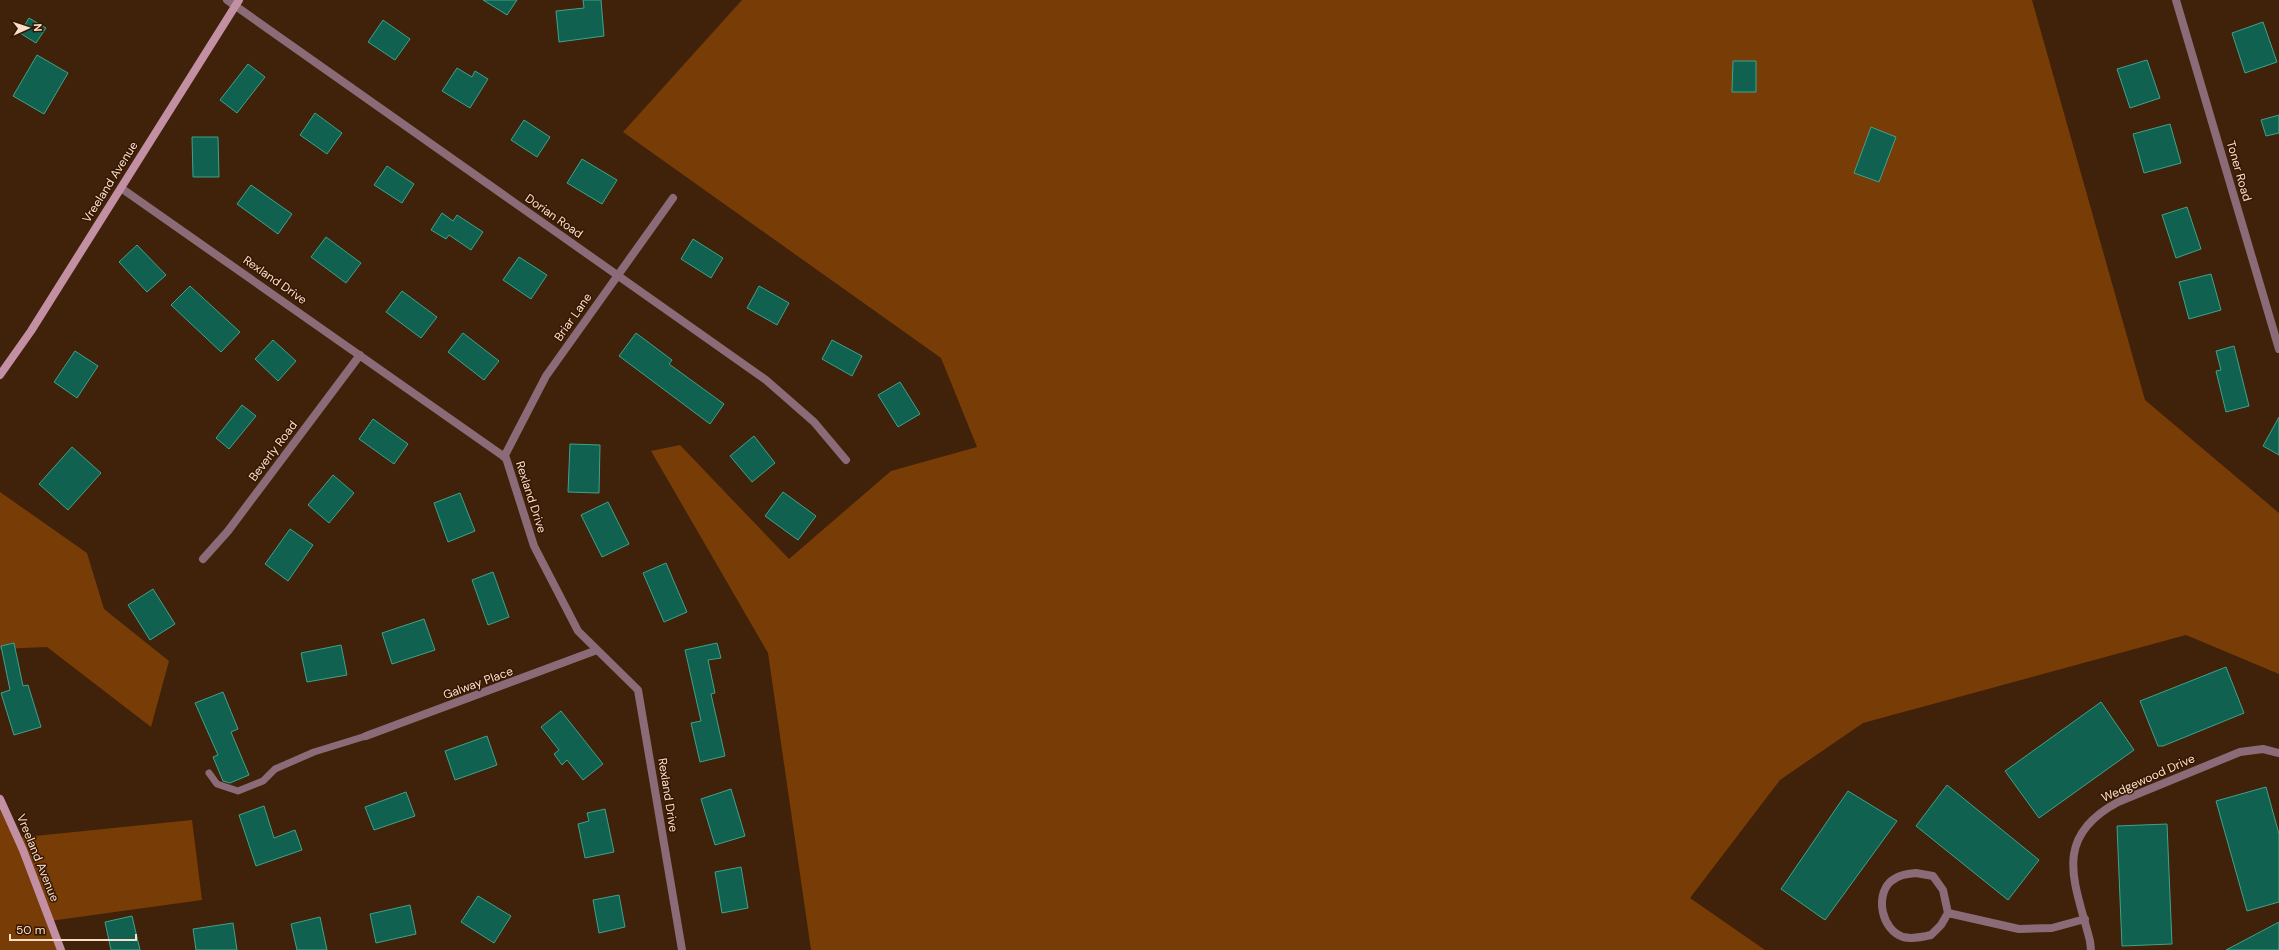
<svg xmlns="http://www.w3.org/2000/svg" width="2279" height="950" font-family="'DM Sans',sans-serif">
  <rect width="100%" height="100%" fill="#402109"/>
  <!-- forest -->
  <path fill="#783c07" d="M742 0H2032L2145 400 2279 513V674L2186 635 1863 723 1780 780 1690 898 1765 950H811L768 653 651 451 680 445 789 559 891 471 977 447 941 358 623 132Z
    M0 492 87 553 104 609 169 661 151 727 47 647 0 649Z
    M0 806 15 838 192 820 202 900 50 921 58 950H0Z"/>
  <!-- building -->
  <path fill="#106150" stroke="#40a28a" d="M483 0H517L507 15Z
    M583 0H601L604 36 559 42 556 11 584 8Z
    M29 18 46 28 36 43 20 33Z
    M383 20 410 39 395 60 368 42Z
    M2263 22 2277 62 2245 73 2232 33Z
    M37 55 68 73 44 114 13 96Z
    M2147 60 2160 98 2130 108 2117 69Z
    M1733 61H1756V92H1732Z
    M248 64 265 77 237 113 220 100Z
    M457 68 472 77 475 71 488 79 470 108 442 91Z
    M315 113 342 133 327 154 300 135Z
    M2279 115V133L2266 136 2261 120Z
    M524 120 550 137 537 157 511 140Z
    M2170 124 2181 163 2144 173 2133 134Z
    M1871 127 1896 137 1879 182 1854 173Z
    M192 137H218L219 177H193Z
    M582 159 617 180 602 204 567 183Z
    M387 166 414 184 402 203 374 185Z
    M251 185 292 214 278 234 237 204Z
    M2187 207 2201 249 2176 258 2162 215Z
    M442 213 453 221 457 215 483 232 471 250 449 235 446 239 431 230Z
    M326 237 361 263 346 283 311 257Z
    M693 239 723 258 711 278 681 259Z
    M137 245 166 275 147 292 119 262Z
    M519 257 547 275 531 299 503 280Z
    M2211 274 2221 310 2189 319 2179 282Z
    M190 286 240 332 221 352 171 305Z
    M759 286 789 303 777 325 747 308Z
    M402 291 437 317 421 338 386 312Z
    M463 333 499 361 484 380 448 352Z
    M636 333 672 360 669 364 724 404 710 424 619 356Z
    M273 340 296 361 278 381 255 359Z
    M832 340 862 356 852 376 822 359Z
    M2234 346 2249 406 2226 412 2216 371 2221 370 2216 351Z
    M75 351 98 366 77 398 54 382Z
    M900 382 920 414 898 427 878 395Z
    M242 405 256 416 229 449 216 438Z
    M2279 417V455L2263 446Z
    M373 419 408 444 394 464 359 439Z
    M754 436 775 463 752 482 730 456Z
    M570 444 600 445 599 493 568 492Z
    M72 447 101 473 68 510 39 484Z
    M333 475 354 493 329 523 308 505Z
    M783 492 816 516 798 540 765 516Z
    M460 493 475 531 448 542 434 503Z
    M608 502 629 544 602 557 581 515Z
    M290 529 313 545 288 581 265 564Z
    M666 563 687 612 664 622 643 573Z
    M493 572 509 617 488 625 472 580Z
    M153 589 175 624 150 640 128 605Z
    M424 619 435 650 392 664 382 633Z
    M14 643 23 686 28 685 41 727 14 735 1 693 10 690 1 646Z
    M717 643 721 658 708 660 715 693 711 694 725 756 700 762 691 723 701 721 685 650Z
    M341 645 347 675 307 682 301 653Z
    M2226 667 2244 713 2163 746H2158L2140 701Z
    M223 692 238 729 231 732 249 775 230 783 223 781 213 757 218 755 195 703Z
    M2101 702 2134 750 2039 818 2005 771Z
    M561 711 603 764 583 780 567 760 562 765 554 754 559 750 541 727Z
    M487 736 497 765 455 780 445 751Z
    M1947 785 2039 860 2008 900 1916 826Z
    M2266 787 2279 834V902L2247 911 2216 801Z
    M731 789 745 836 715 845 701 799Z
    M1848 791 1897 821 1825 920 1781 889Z
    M406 792 415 816 374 830 365 807Z
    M264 806 274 838 295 830 302 850 256 866 239 815Z
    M605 809 614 852 585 858 578 824 589 821 587 813Z
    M2167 824 2172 944 2122 946 2117 826Z
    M741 867 748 908 722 913 715 872Z
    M619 895 625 927 599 933 593 900Z
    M478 896 511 916 494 943 461 922Z
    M410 905 416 934 376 943 370 914Z
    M132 916 140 950H111L105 922Z
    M320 917 327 950H297L291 924Z
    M2279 922V950H2226Z
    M233 923 237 950H196L193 929Z"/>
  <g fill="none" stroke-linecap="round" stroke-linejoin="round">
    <!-- lane -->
    <path stroke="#8b6b77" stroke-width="7" d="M209 773 217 784 238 791 263 781 275 769 314 752 366 736"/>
    <!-- street -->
    <path stroke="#8b6b77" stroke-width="8" d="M227 0 766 380 814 422 846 460
      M2176 0 2279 349
      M121 188 506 458 534 546 578 631 638 690 682 950
      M504 457 546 376 673 198
      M203 559 228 531 360 355
      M366 736 597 650
      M1916 873 1933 876 1943 890 1948 913 1941 925 1931 935C1923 937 1911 939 1903 937 1882 930 1875 897 1890 882 1898 875 1906 874 1916 873Z
      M1948 913 2019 929 2052 928 2085 919
      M2091 950 2090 941C2075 882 2051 838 2118 802L2240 752 2263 749 2279 753"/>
    <!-- secondary -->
    <path stroke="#c28fa3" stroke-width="8" d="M0 375 31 331 239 0
      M0 799 23 850 61 950"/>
  </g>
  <g text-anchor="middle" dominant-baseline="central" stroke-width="3" stroke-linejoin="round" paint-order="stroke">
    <!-- street labels -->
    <g font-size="12" fill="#fbdfcd" stroke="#351701">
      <text transform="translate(2239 171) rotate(74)">Toner Road</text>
      <text transform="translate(110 182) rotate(-58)">Vreeland Avenue</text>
      <text transform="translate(554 216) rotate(35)">Dorian Road</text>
      <text transform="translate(275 280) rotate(35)">Rexland Drive</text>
      <text transform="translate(573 317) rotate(-55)">Briar Lane</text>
      <text transform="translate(273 451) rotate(-53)">Beverly Road</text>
      <text transform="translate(531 497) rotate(72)">Rexland Drive</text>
      <text transform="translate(478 683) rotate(-20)">Galway Place</text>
      <text transform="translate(2148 778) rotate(-24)">Wedgewood Drive</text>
      <text transform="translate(668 795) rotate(81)">Rexland Drive</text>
      <text transform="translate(38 858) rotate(68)">Vreeland Avenue</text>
    </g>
  </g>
  <!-- north arrow -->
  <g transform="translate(28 28) rotate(87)" stroke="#351701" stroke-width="3" paint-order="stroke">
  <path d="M0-3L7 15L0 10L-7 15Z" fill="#fbdfcd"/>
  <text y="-6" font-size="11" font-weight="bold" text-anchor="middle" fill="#fbdfcd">N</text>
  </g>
  <!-- scale -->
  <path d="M10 934v6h126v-6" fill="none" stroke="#fbdfcd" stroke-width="2"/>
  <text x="16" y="934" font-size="12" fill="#fbdfcd" stroke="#351701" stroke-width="3" paint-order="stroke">50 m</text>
</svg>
